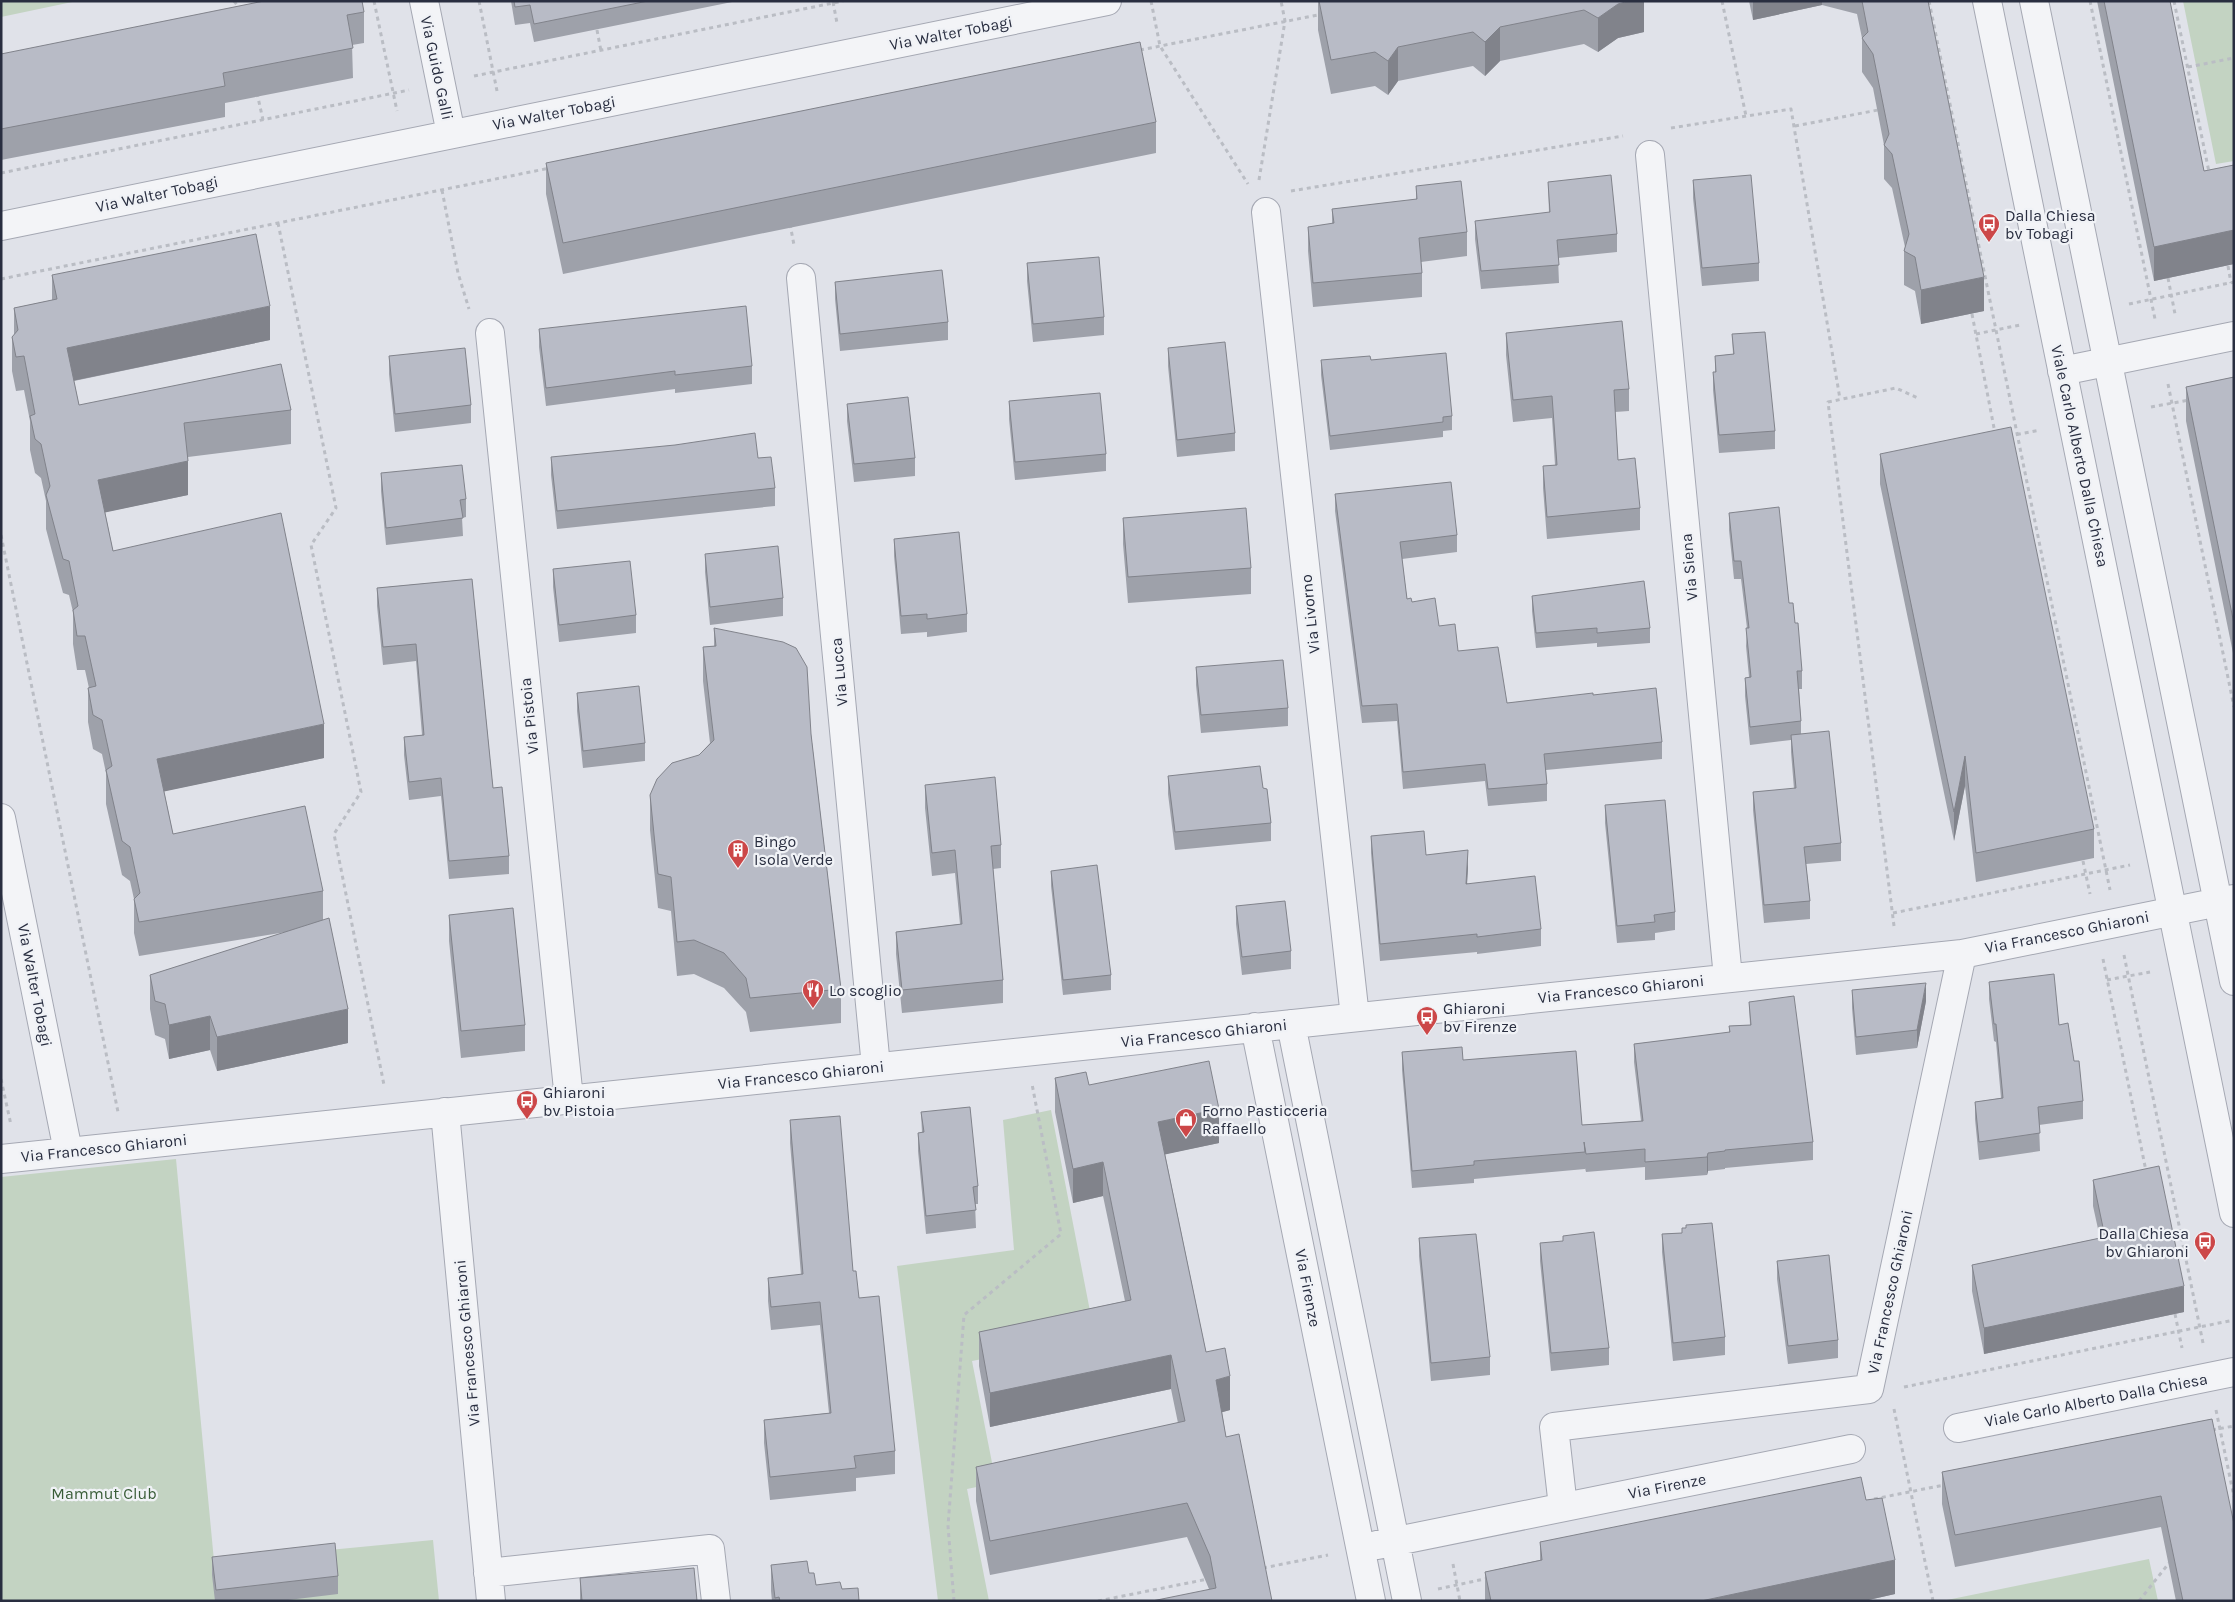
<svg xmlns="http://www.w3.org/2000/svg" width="2235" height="1602" font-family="Karla,sans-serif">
  <rect width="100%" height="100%" fill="#e0e2e9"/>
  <!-- green -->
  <path fill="#c3d3c2" d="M1 1H77L1 17Z
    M2183 1H2234V161L2216 164Z
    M1051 1110 1095 1337 972 1361 996 1483 967 1489 989 1601H938L897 1266 1014 1250 1003 1120Z
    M176 1159 214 1561 433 1540 439 1601H1V1177Z
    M2149 1559 2158 1601H1942Z"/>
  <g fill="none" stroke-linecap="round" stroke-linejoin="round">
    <!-- street casing -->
    <g stroke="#a5a8b3" stroke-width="30">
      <path id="street" d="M424 1 451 134
        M1987 1 2234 1213
        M2034 1 2234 981
        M1650 155 1728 978
        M1266 212 1355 1017
        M1 226 1107 1
        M801 278 876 1067
        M490 333 569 1099
        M2062 371 2234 336
        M1 818 68 1151
        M1291 1024 1407 1601
        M1255 1027 1371 1601
        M445 1112 491 1601
        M1 1159 1962 954 2234 899
        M1958 1428 2234 1372
        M1563 1507 1554 1427 1869 1389 1962 954
        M1377 1545 1851 1449
        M488 1573 710 1549 716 1601"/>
    </g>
    <!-- path -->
    <path stroke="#babdc4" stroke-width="3" stroke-dasharray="4 4" stroke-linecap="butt" d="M234 1 240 9
      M374 1 397 111
      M479 1 497 91
      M1151 1 1160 46 1248 184
      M1722 1 1746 116
      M1929 1 2110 890
      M2090 1 2155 319
      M2174 1 2209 172
      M833 2 837 23
      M597 30 601 51
      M1140 50 1323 14
      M2188 67 2234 58
      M474 76 843 1
      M257 93 263 120
      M1795 126 1878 110
      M1671 128 1791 109 1840 399
      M1 173 409 90
      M1259 180 1285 21 1281 1
      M442 190 458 273 469 309
      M1291 191 1623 136
      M278 223 336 508 311 545 361 792 334 834 384 1085
      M790 224 794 245
      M2228 266 2231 283
      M2168 278 2175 314
      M1 279 550 168
      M2129 304 2234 282
      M1972 314 1995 433
      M1976 334 2020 325
      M2168 384 2234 707
      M2151 407 2189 400
      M2009 436 2040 430
      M1 535 118 1112
      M2083 861 2090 894
      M1893 913 2130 865
      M1894 926 1828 402 1896 388 1920 399
      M2124 955 2203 1343
      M2103 959 2146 1171
      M2107 980 2150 972
      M1 1079 11 1125
      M2175 1314 2182 1348
      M1904 1387 2234 1320
      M1894 1409 1933 1601
      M2216 1410 2234 1497
      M2212 1430 2234 1426
      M1874 1499 1944 1485
      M1453 1564 1460 1601
      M1263 1568 1328 1555
      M1438 1589 1489 1578
      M954 1601 948 1526 964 1315 1061 1234 1032 1084
      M1098 1601 1208 1579
      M2139 1601 2169 1563"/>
    <!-- street -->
    <use href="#street" stroke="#f3f4f7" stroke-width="28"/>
  </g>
  <!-- wall -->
  <path fill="#9ea1aa" d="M511 1H737L534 42 530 23 515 25Z
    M1318 1H1644V32L1618 38 1598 52 1584 44 1500 61 1485 76 1473 66 1398 81 1388 95 1375 86 1331 94 1318 30Z
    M1749 1H1928L1984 311 1921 324 1915 291 1904 285V251L1905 247 1892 188 1884 179V145L1873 88 1862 72V38L1857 14 1822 5 1753 20Z
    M2097 1H2170L2204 171 2234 165V264L2154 281Z
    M364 12V43L352 45 353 78 225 103V117L1 160V54Z
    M1156 122V153L563 274 546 194V163Z
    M1693 180 1759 263V281L1702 286 1693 198Z
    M1548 182 1617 234V252L1558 258 1559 283 1481 289 1475 239V221L1549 213Z
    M1416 186 1467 232V256L1421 262 1422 273V297L1313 307 1308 251V227L1332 224V209L1416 200Z
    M1027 263 1104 317V335L1033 342 1027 281Z
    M52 275 270 340 74 381 79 405 291 410V444L188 457V495L105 512 113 551 324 758 164 791 173 834 323 891V920L348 1043 217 1071 210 1050 169 1059 165 1039 155 1035 150 1009V975L286 932 139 956 134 933V899L130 881 122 875 106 804V773L102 754 93 749 88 722V688H89L85 670H77L73 644V612L69 595 63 593 46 529V501L41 478 35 473 30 450V421L24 390 16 391 12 371V337L14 335V308L52 300Z
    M835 282 948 322V340L840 351 835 299Z
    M539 329 752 366V384L675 393V389L546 406 539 347Z
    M1506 333 1629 389V411L1615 412 1618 460 1640 508V530L1547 539 1543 488V466L1555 465 1552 418 1513 422 1506 355Z
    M1732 334 1775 431V449L1719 453 1713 390V372H1715V356L1733 354Z
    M1168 348 1235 433V451L1177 457 1168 366Z
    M389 356 471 405V423L395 432 389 374Z
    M1321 360H1371L1452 416V430L1443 431V437L1330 450 1321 375Z
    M2234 377V658L2186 421V387Z
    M1009 401 1106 454V471L1015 480 1009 419Z
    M847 404 915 458V476L854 482 847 421Z
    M1880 454 2094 829V858L1976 882 1965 786 1954 841 1880 484Z
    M551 457 758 458 775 488V506L557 529 551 475Z
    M381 473 466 499V517L462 518 463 536 386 545 381 491Z
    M1335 494 1457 535V552L1402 559 1407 599 1412 602 1439 626 1458 651 1507 703 1593 695 1662 742V759L1546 770 1547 784V801L1488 806 1485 781 1403 789 1397 721 1362 723 1335 511Z
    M1729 513 1789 603 1795 623 1802 671V689H1799L1801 721V733L1841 843V861L1806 864 1810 901V919L1764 923 1753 810V792L1794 789 1791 752V740L1750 745 1745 696V678L1749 677 1746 646 1747 628 1741 579H1734L1729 530Z
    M1123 518 1251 568V594L1128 603 1123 544Z
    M894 539 967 614V632L927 637V632L901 634 894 556Z
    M705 554 783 598V616L710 625 705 572Z
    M553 569 636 615V633L559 642 553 587Z
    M472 579 493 788 509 856V874L449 879 441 796 409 800 404 755V737L422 735 416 661 383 665 377 606V588Z
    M1532 596 1650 628V643L1597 647V643L1536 648 1532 611Z
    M714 628 811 734 841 989V1023L750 1032 746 1012 724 988 694 974 677 976 671 911 658 908 650 830V795L699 755 710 743 703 681V647L714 646Z
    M1196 667 1288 708V726L1201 733 1196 685Z
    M577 693 645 743V761L583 768 577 711Z
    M1168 776 1263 788 1271 823V841L1175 850 1168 794Z
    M925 785 1001 845V868L993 869 1003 980V1003L902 1013 896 954V932L960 924 955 873 932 876 925 808Z
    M1605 805 1675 912V930L1655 933V940L1617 943 1605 823Z
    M1371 836 1426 855 1468 867 1467 883 1541 929V946L1477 954V952L1380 961 1371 853Z
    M1051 871 1111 975V990L1063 995 1051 886Z
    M1236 906 1291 951V969L1242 975 1236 924Z
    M449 915 525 1025V1051L461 1058 449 941Z
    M1989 982 2059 1025 2074 1061 2083 1101V1119L2039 1125 2040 1151 1979 1160 1975 1119V1102L2001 1098 1996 1042 1994 1041 1989 999Z
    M1852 990 1926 1001 1917 1048 1856 1055 1852 1008Z
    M1749 1002 1813 1142V1160L1725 1168V1169L1708 1171 1707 1175 1645 1180V1167L1586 1172 1585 1168V1169L1474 1179V1183L1412 1188 1402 1070V1052L1463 1060 1582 1125 1641 1121 1634 1062V1044L1729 1033V1026L1750 1025Z
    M1055 1078 1089 1085 1219 1143 1165 1154 1206 1352 1230 1410 1222 1412 1226 1437 1272 1601 1209 1589 1187 1537 990 1575 976 1501V1467L1178 1423 1171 1389 990 1427 979 1366V1332L1125 1301 1103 1196 1073 1203 1055 1112Z
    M921 1112 978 1186V1204H975L976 1228 926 1234 918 1151V1133H922Z
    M790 1120 853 1271 895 1451V1474L856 1478V1491L770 1500 764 1443V1420L829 1413 820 1325 771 1330 768 1301V1278L801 1275 790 1143Z
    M2093 1180 2184 1312 1984 1354 1972 1291V1265L2100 1238 2093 1206Z
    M1686 1228 1725 1337V1355L1673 1361 1662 1252V1234L1682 1233Z
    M1419 1238 1490 1357V1375L1431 1381 1419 1256Z
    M1540 1243 1609 1348V1365L1551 1371 1540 1261Z
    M1777 1261 1838 1340V1358L1788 1364 1777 1279Z
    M2212 1419 2234 1601H2176L2161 1527 1955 1567 1942 1504V1472Z
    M1866 1500 1895 1594 1864 1601H1485V1572L1540 1560V1542Z
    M212 1557 338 1576V1594L280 1601H215L212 1575Z
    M771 1565 809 1573 816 1585 842 1589 859 1601H772L771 1591Z
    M580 1578 697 1601H580Z"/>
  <!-- shaded-wall -->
  <path fill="#81838b" d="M1629 1H1644V32L1618 38 1598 52V18L1618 4Z
    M1753 1H1822V5L1753 20Z
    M1500 27V61L1485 76V42Z
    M1398 47V81L1388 95V61Z
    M2234 230V264L2154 281V247Z
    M1984 277V311L1921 324V290Z
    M270 306V340L67 382V348Z
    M188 461V495L98 514V480Z
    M324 724V758L157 793V759Z
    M1965 756V786L1954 841V812Z
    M1468 850V867L1466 901V884Z
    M1926 983V1001L1917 1048V1030Z
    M348 1009V1043L217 1071V1037Z
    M210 1016V1050L169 1059V1025Z
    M1219 1109V1143L1158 1156V1122Z
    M1708 1153V1171L1707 1175V1157Z
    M1103 1162V1196L1073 1203V1169Z
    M2184 1286V1312L1984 1354V1328Z
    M1171 1355V1389L990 1427V1393Z
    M1230 1376V1410L1216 1414V1380Z
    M1895 1560V1594L1864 1601H1701Z"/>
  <!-- building -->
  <path fill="#b8bbc6" stroke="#81838b" d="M264 1H362L364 12 347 15 353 48 223 73 225 86 1 129V54Z
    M514 1H648L534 24 530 5 515 7Z
    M1319 1H1629L1618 4 1598 18 1584 10 1500 27 1485 42 1473 32 1398 47 1388 61 1375 52 1331 60Z
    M1862 1H1928L1984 277 1921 290 1915 257 1904 251 1909 234 1892 154 1884 145 1889 134 1873 54 1862 38 1868 32Z
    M2104 1H2170L2204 171 2234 165V230L2154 247Z
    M1140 42 1156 122 563 243 546 163Z
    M1611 175 1617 234 1557 240 1559 265 1481 271 1475 221 1550 212 1548 182Z
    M1751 175 1759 263 1702 268 1693 180Z
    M1461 181 1467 232 1419 238 1422 273 1313 283 1308 227 1334 223 1332 209 1417 199 1416 186Z
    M256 234 270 306 67 348 79 405 281 364 291 410 184 423 188 461 98 480 113 551 281 513 324 724 157 759 173 834 305 806 323 891 139 922 134 899 140 893 130 847 122 841 106 770 112 766 102 720 93 715 88 688 96 686 85 636H77L73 610 78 606 69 561 63 559 46 495 50 486 41 444 35 439 30 416 35 414 24 356 16 357 12 337 18 330 14 308 57 299 52 275Z
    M1099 257 1104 317 1033 324 1027 263Z
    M942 270 948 322 840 334 835 282Z
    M746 306 752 366 675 375V371L546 388 539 329Z
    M1622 321 1629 389 1614 390 1618 460 1635 458 1640 508 1547 517 1543 466 1557 465 1552 396 1513 400 1506 333Z
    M1765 332 1775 431 1719 435 1713 372H1716L1715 356 1734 354 1732 334Z
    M1225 342 1235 433 1177 440 1168 348Z
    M465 348 471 405 395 414 389 356Z
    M1446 353 1452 416 1443 417V422L1330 436 1321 360 1370 356 1371 360Z
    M2234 377V624L2186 387Z
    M1100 393 1106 454 1015 462 1009 401Z
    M908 397 915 458 854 464 847 404Z
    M2011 427 2094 829 1976 853 1965 756 1954 812 1880 454Z
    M755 433 758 458 771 457 775 488 557 511 551 457 675 445Z
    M462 465 466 499 460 500 463 518 386 528 381 473Z
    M1451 482 1457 535 1400 542 1407 599 1411 598 1412 602 1435 598 1439 626 1455 624 1458 651 1498 647 1507 703 1593 693V695L1656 688 1662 742 1544 754 1547 784 1488 789 1485 764 1403 772 1397 704 1362 706 1335 494Z
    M1779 507 1789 603H1793L1795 623H1798L1802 671H1797L1801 721 1750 727 1745 678 1751 677 1746 628H1749L1741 561H1734L1729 513Z
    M1246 508 1251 568 1128 577 1123 518Z
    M959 532 967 614 927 619V614L901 616 894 539Z
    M778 546 783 598 710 607 705 554Z
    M630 561 636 615 559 625 553 569Z
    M472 579 493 788 502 787 509 856 449 861 441 778 409 782 404 737 424 735 416 644 383 647 377 588Z
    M1644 581 1650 628 1597 633V628L1536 633 1532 596Z
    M714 628 783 642 796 648 807 667 811 734 841 989 750 998 746 978 724 953 694 940 677 942 671 877 658 874 650 795 657 779 672 763 699 755 714 740 703 647 716 646Z
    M1283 660 1288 708 1201 715 1196 667Z
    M639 686 645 743 583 751 577 693Z
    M1829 731 1841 843 1804 847 1810 901 1764 905 1753 792 1796 788 1791 735Z
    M1260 766 1263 788 1267 789 1271 823 1175 832 1168 776Z
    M995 777 1001 845 991 846 1003 980 902 990 896 932 962 924 955 850 932 853 925 785Z
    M1665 800 1675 912 1654 915 1655 922 1617 926 1605 805Z
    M1424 831 1426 855 1468 850 1466 884 1535 876 1541 929 1477 937V934L1380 944 1371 836Z
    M1097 865 1111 975 1063 980 1051 871Z
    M1285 901 1291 951 1242 957 1236 906Z
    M513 908 525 1025 461 1031 449 915Z
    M329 918 348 1009 217 1037 210 1016 169 1025 165 1004 155 1001 150 975Z
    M2054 974 2059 1025 2068 1023 2074 1061H2079L2083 1101 2038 1107 2040 1133 1979 1142 1975 1102 2003 1098 1996 1024H1994L1989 982Z
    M1926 983 1917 1030 1856 1037 1852 990Z
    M1794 996 1813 1142 1725 1150V1151L1708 1153 1707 1157 1645 1162V1149L1586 1154 1584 1142 1585 1152 1474 1161V1165L1412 1171 1402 1052 1462 1047 1463 1060 1576 1051 1582 1125 1643 1121 1634 1044 1730 1032 1729 1026 1751 1025 1749 1002Z
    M1209 1061 1219 1109 1158 1122 1206 1352 1225 1348 1230 1376 1216 1380 1226 1437 1239 1434 1272 1601H1152L1216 1588 1210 1556 1187 1503 990 1541 976 1467 1185 1421 1171 1355 990 1393 979 1332 1131 1300 1103 1162 1073 1169 1055 1078 1086 1072 1089 1085Z
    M970 1107 978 1186 973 1187 976 1210 926 1216 918 1133 924 1132 921 1112Z
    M840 1116 853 1271H856L859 1298 879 1296 895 1451 854 1456 856 1468 770 1477 764 1420 831 1413 820 1302 771 1307 768 1278 803 1274 790 1120Z
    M2159 1166 2184 1286 1984 1328 1972 1265 2105 1237 2093 1180Z
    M1712 1223 1725 1337 1673 1343 1662 1234 1682 1233V1228H1686V1225Z
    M1594 1232 1609 1348 1551 1353 1540 1243 1563 1241V1236Z
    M1476 1234 1490 1357 1431 1363 1419 1238Z
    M1829 1255 1838 1340 1788 1346 1777 1261Z
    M2212 1419 2234 1524V1601H2183L2161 1496 1955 1535 1942 1472Z
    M1861 1477 1866 1500 1882 1498 1895 1560 1701 1601H1491L1485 1572 1542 1560 1540 1542Z
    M335 1543 338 1576 216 1590 212 1557Z
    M807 1561 809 1573H814L816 1585 840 1582 842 1589 858 1588 859 1601H780L779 1597 775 1598 771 1565Z
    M694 1568 697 1601H582L580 1578Z"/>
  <!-- icons -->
  <defs>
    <g id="bus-pin" transform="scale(1.125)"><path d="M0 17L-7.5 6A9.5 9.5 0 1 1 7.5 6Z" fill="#cc4748" stroke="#f0f2f6"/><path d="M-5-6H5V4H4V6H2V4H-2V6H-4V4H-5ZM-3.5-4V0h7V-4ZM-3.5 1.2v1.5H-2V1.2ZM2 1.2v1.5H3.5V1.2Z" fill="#fff"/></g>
    <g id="building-pin" transform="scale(1.125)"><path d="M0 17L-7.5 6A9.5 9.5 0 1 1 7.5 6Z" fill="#cc4748" stroke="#f0f2f6"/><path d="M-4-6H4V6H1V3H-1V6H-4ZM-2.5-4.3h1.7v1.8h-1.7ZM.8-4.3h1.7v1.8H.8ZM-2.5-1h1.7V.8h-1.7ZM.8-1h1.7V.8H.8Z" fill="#fff"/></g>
    <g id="restaurant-pin" transform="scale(1.125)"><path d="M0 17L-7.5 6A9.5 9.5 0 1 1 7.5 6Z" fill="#cc4748" stroke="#f0f2f6"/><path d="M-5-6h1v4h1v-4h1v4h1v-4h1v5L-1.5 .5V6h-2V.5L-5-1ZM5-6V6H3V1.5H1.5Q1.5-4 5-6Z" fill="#fff"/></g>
    <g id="shop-pin" transform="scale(1.125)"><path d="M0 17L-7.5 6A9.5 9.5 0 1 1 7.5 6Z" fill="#cc4748" stroke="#f0f2f6"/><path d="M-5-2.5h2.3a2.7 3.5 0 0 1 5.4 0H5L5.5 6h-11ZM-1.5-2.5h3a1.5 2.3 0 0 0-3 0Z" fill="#fff"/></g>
  </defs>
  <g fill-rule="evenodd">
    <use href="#bus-pin" x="1989" y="224"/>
    <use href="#building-pin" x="738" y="850"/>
    <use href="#restaurant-pin" x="813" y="990"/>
    <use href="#bus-pin" x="1427" y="1017"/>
    <use href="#bus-pin" x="527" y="1101"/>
    <use href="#shop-pin" x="1186" y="1119"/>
    <use href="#bus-pin" x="2205" y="1242"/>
  </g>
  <g text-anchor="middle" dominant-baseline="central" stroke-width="4.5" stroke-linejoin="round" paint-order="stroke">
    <!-- street labels -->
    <g font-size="16" fill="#292e40" stroke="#f0f2f6">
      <text transform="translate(951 33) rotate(-11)">Via Walter Tobagi</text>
      <text transform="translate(437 68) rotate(78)">Via Guido Galli</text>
      <text transform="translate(554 113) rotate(-11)">Via Walter Tobagi</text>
      <text transform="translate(157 194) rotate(-12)">Via Walter Tobagi</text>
      <text transform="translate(2080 456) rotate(78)">Viale Carlo Alberto Dalla Chiesa</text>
      <text transform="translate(1689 567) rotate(-95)">Via Siena</text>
      <text transform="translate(1310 614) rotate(-96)">Via Livorno</text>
      <text transform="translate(839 672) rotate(-95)">Via Lucca</text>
      <text transform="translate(529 716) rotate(-96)">Via Pistoia</text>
      <text transform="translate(2067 932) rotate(-11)">Via Francesco Ghiaroni</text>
      <text transform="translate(35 985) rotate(79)">Via Walter Tobagi</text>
      <text transform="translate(1621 989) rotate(-6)">Via Francesco Ghiaroni</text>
      <text transform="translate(1204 1033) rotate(-6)">Via Francesco Ghiaroni</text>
      <text transform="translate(801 1075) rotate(-6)">Via Francesco Ghiaroni</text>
      <text transform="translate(104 1148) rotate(-6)">Via Francesco Ghiaroni</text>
      <text transform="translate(1308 1288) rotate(79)">Via Firenze</text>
      <text transform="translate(1890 1292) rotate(-78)">Via Francesco Ghiaroni</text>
      <text transform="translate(467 1343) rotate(-95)">Via Francesco Ghiaroni</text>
      <text transform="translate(2096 1400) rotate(-11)">Viale Carlo Alberto Dalla Chiesa</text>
      <text transform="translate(1667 1486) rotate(-11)">Via Firenze</text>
    </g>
    <!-- poi labels -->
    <g font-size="16" fill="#292e40" stroke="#f0f2f6" text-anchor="start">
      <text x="2005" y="215">Dalla Chiesa<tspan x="2005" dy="18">bv Tobagi</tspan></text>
      <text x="754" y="841">Bingo<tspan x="754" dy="18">Isola Verde</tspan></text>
      <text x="829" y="990">Lo scoglio</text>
      <text x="1443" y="1008">Ghiaroni<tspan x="1443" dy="18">bv Firenze</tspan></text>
      <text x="543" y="1092">Ghiaroni<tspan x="543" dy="18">bv Pistoia</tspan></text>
      <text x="1202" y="1110">Forno Pasticceria<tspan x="1202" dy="18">Raffaello</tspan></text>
      <text x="2189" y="1233" text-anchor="end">Dalla Chiesa<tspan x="2189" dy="18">bv Ghiaroni</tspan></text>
    </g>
    <!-- park labels -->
    <g font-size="16" fill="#385c37" stroke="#f0f2f6">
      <text x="104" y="1493">Mammut Club</text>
    </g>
  </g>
  <!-- border -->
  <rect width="2235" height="1602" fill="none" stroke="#292e40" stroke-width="5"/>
</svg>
